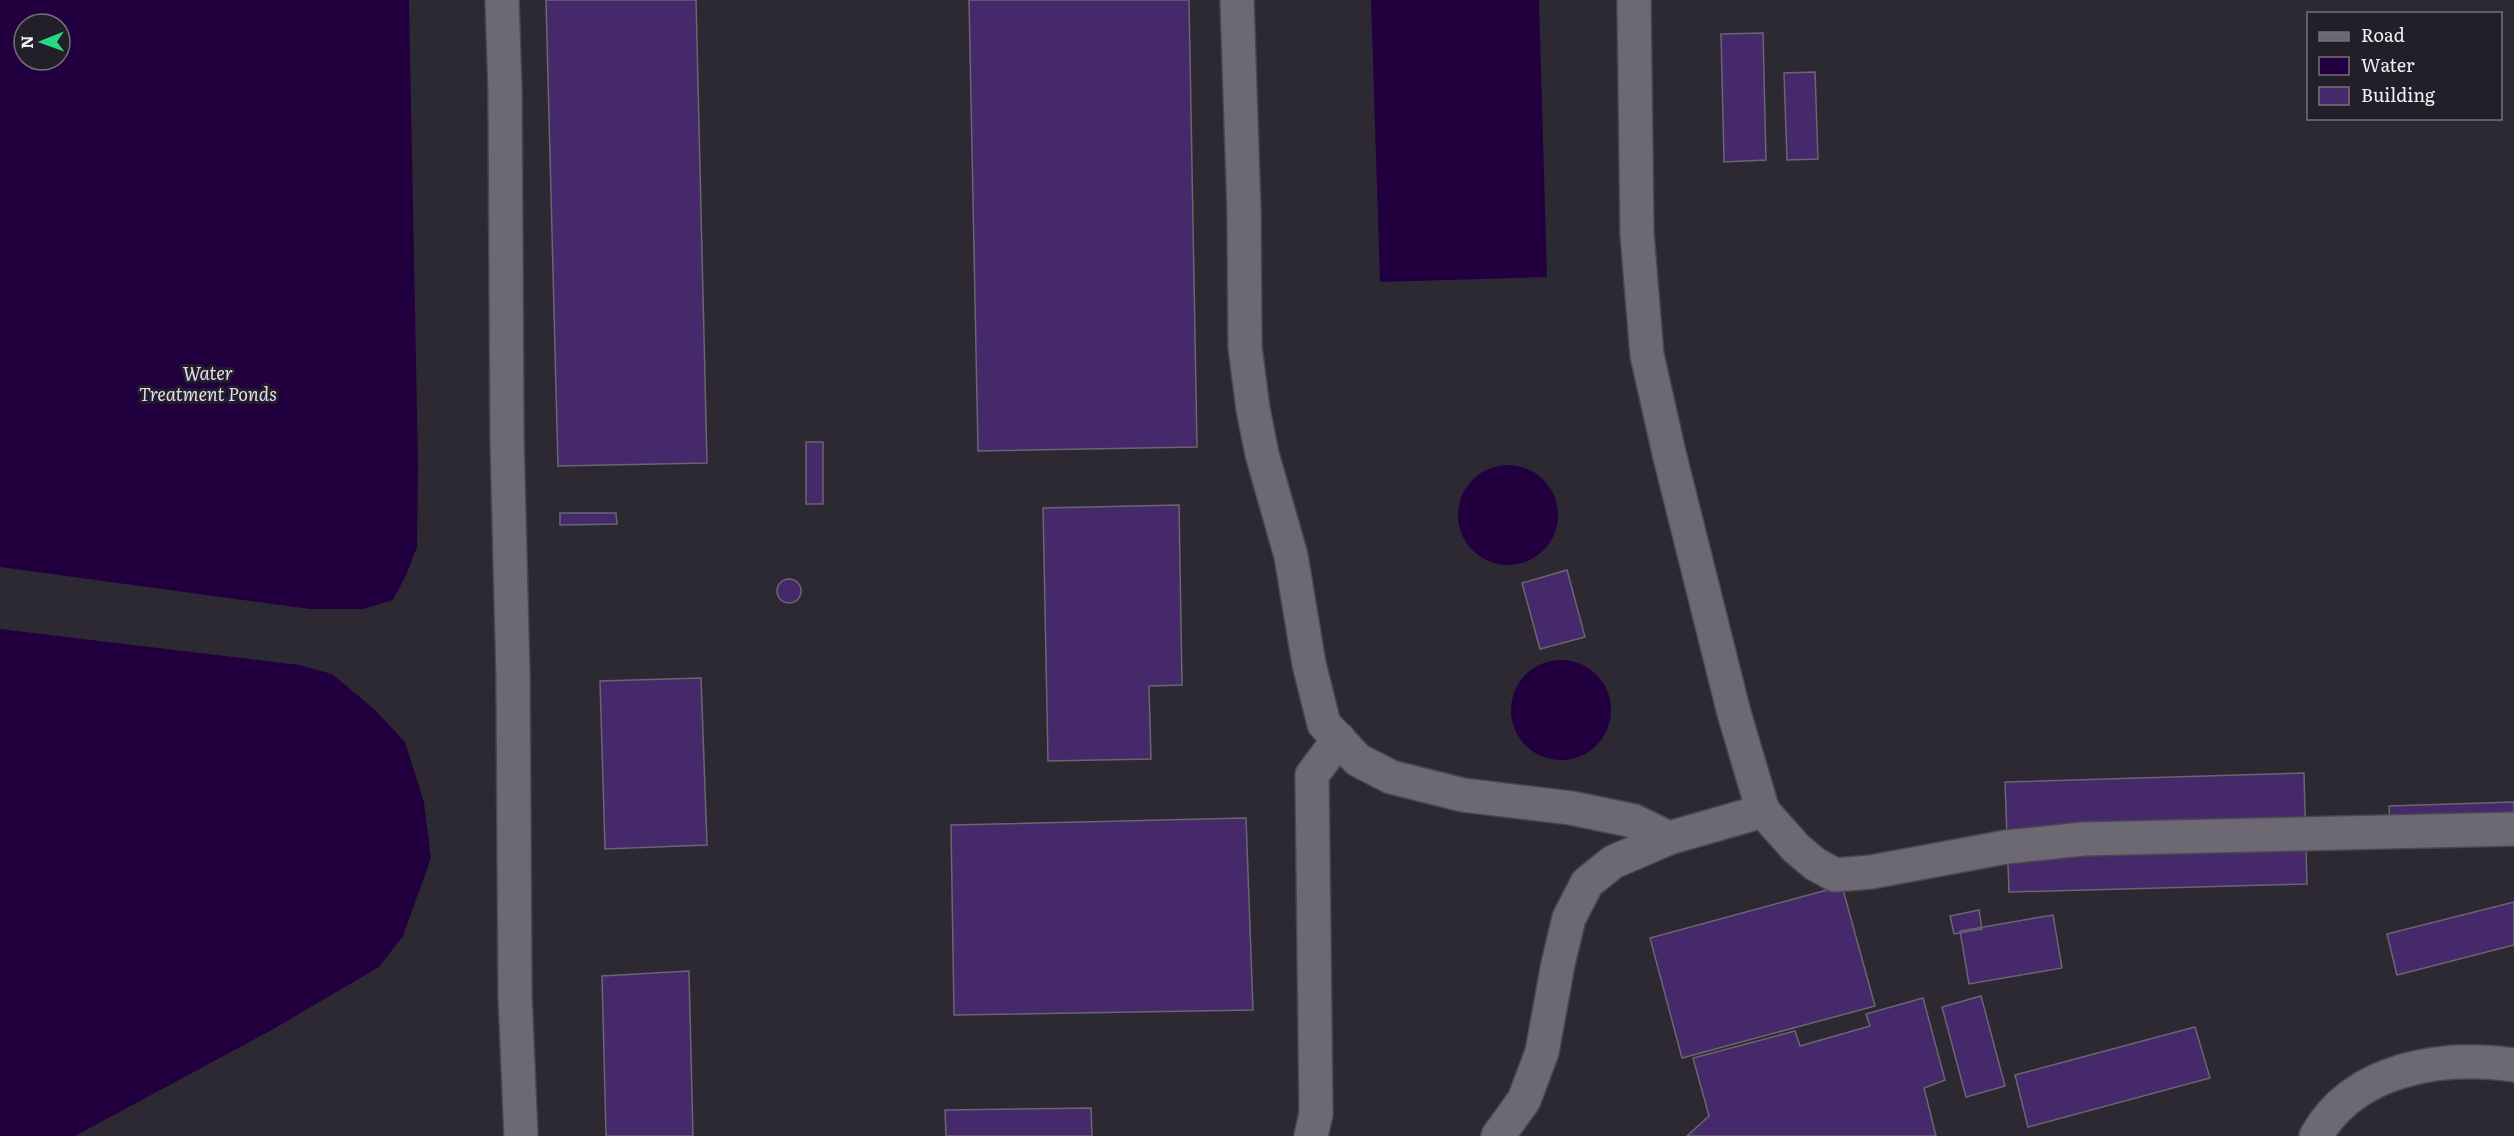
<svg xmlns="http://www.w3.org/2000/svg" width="2514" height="1136" font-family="Literata,serif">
  <rect width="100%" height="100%" fill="#2c2932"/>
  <!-- water -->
  <path fill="#220040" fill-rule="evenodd" d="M0 0H409L418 464 417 547 407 573 393 600 363 609H310L0 567ZM24 24H60V60H24Z
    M1371 0H1539L1547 277 1380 282Z
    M1458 515a50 50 0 1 1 100 0a50 50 0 1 1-100 0Z
    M0 629 299 665 332 674 374 709 405 742 424 802 431 858 403 936 379 967 270 1031 75 1136H0Z
    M1511 710a50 50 0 1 1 100 0a50 50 0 1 1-100 0Z"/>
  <!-- building -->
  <path fill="#45296a" stroke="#6a6671" stroke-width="1.5" d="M546 0H696L707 463 558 466Z
    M969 0H1189L1197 447 978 451Z
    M1763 33 1766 160 1724 162 1721 34Z
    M1815 72 1818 159 1787 160 1784 73Z
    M806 442H823V504H806Z
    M1179 505 1182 685 1149 686 1151 759 1048 761 1043 508Z
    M560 513H616L617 524 560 525Z
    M1567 570 1585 637 1540 649 1522 583Z
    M777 591a12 12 0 1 1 24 0a12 12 0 1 1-24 0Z
    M701 678 707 845 605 849 600 681Z
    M2304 773 2307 884 2009 892 2005 782Z
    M2514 802V844L2391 847 2389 806Z
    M1246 818 1253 1010 954 1015 951 825Z
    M1842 886 1875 1006 1682 1058 1650 938Z
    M2514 902V945L2397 975 2387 934Z
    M1979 910 1982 929 1954 934 1950 916Z
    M2053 915 2062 968 1969 984 1960 931Z
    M689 971 693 1136H606L602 976Z
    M1981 996 2005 1086 1966 1097 1942 1007Z
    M1923 998 1945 1080 1924 1088 1936 1136H1687L1709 1116 1693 1058 1795 1031 1800 1046 1870 1026 1866 1014Z
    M2195 1027 2210 1078 2028 1127 2015 1075Z
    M1091 1108 1092 1136H946L945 1110Z"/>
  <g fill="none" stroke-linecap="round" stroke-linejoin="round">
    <!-- minor casing -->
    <g stroke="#49464f" stroke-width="36">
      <path id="minor" d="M502 0 505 90 507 439 513 676 515 996 521 1136
        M1237 0 1244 211 1245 347 1253 409 1262 454 1291 556 1309 664 1324 724 1358 760 1391 777 1463 795 1571 808 1634 821 1669 838
        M1634 0 1637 234 1647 355 1669 453 1734 713 1763 811 1796 848 1815 864 1835 875 1871 872 2006 847 2083 839 2514 829
        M1311 1136 1316 1114 1312 775 1339 739
        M1498 1136 1524 1100 1542 1052 1558 964 1569 918 1587 883 1613 862 1669 838 1763 811
        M2316 1136C2355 1067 2443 1055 2514 1065"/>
    </g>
    <!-- minor -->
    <use href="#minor" stroke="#6d6974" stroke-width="33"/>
  </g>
  <g text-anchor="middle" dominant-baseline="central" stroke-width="6" stroke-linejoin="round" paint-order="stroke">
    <!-- water labels -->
    <g font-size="18" font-style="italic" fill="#e2dbef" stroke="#221f28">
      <text x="208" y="372">Water<tspan x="208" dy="21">Treatment Ponds</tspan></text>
    </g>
  </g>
  <!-- legend -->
  <rect x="2307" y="12" width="195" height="108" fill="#221f28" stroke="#75727a" stroke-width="1.5"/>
  <rect x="2319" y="32" width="30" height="9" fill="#6d6974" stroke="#75727a" stroke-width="1.5"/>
  <text x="2361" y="42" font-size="18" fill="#f2eff6">Road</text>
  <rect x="2319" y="57" width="30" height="18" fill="#220040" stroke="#75727a" stroke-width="1.5"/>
  <text x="2361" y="72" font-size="18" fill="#f2eff6">Water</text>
  <rect x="2319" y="87" width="30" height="18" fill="#45296a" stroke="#75727a" stroke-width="1.5"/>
  <text x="2361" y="102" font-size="18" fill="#f2eff6">Building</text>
  <!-- north arrow -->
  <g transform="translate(42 42) rotate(269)"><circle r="28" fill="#221f28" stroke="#75727a" stroke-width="1.5"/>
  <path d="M0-4.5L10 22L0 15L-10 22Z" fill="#29d885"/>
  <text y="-9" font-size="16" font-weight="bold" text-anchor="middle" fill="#f2eff6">N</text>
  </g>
</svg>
